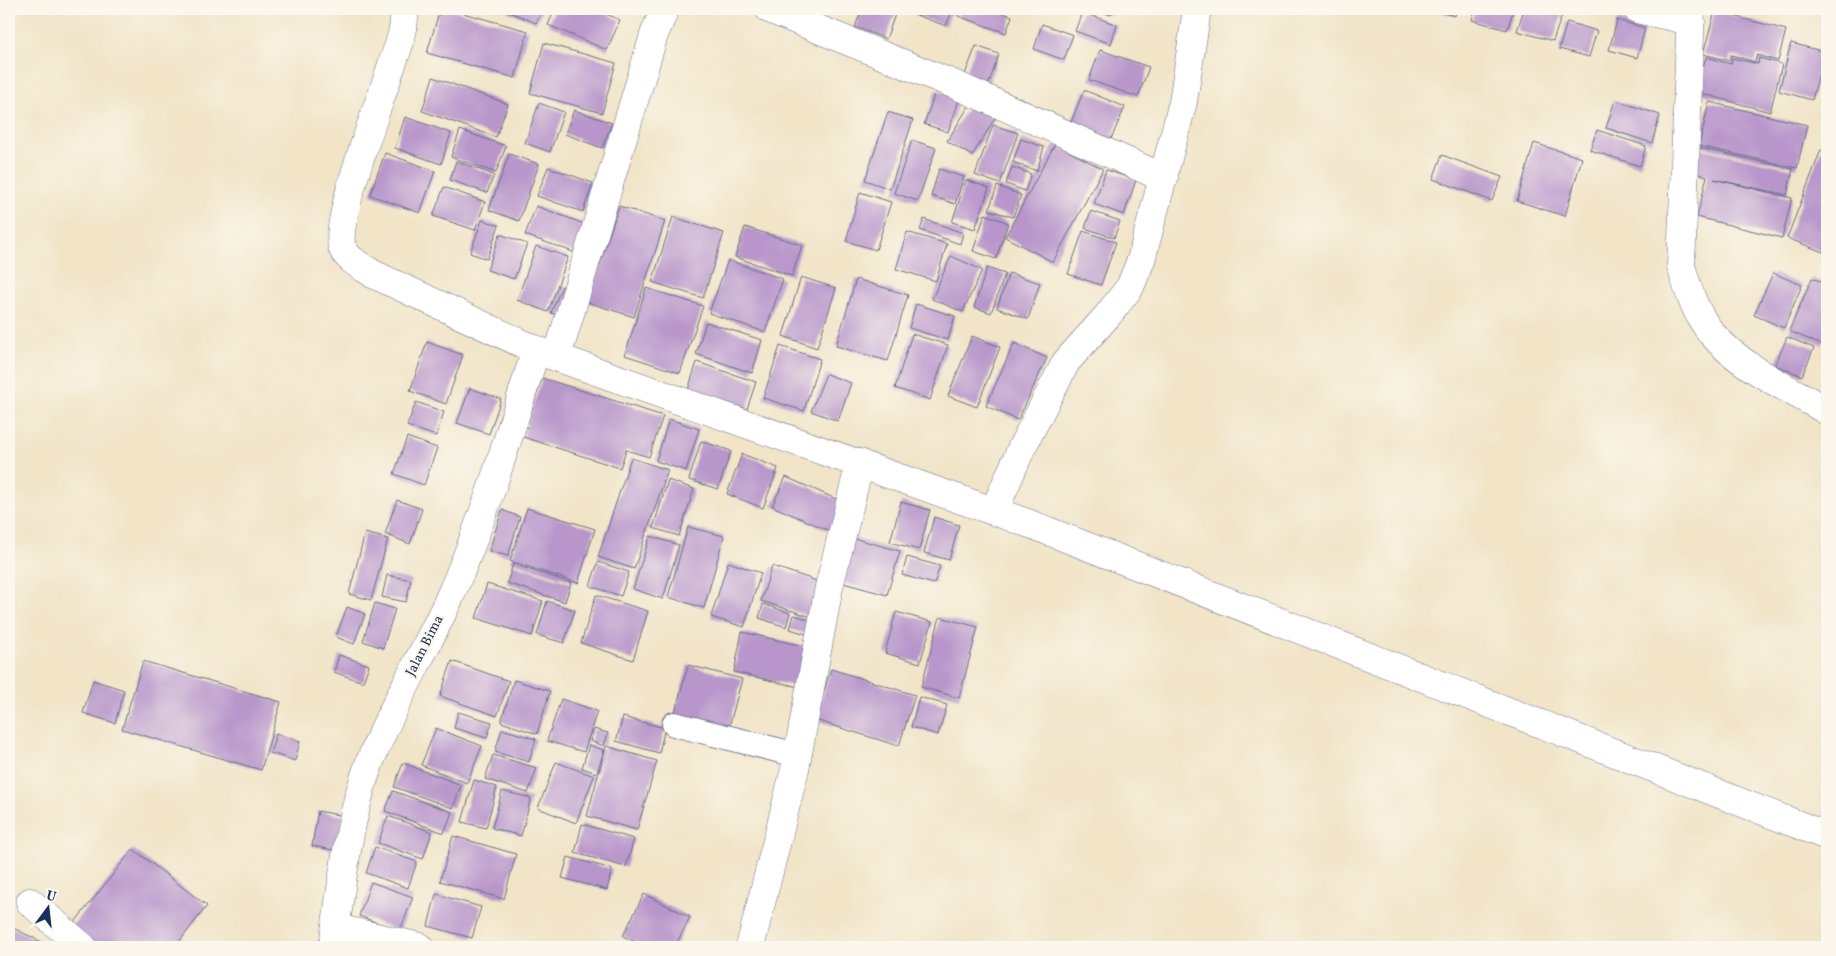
<svg xmlns="http://www.w3.org/2000/svg" width="1836" height="956" font-family="Vollkorn,serif">
  <rect width="100%" height="100%" fill="#fbf7ec"/>
  <filter id="ink" filterUnits="userSpaceOnUse"><feTurbulence type="fractalNoise" baseFrequency=".02" numOctaves="2"/><feDisplacementMap in="SourceGraphic" scale="10" xChannelSelector="R" yChannelSelector="G"/><feConvolveMatrix kernelMatrix="1 2 1 2 8 2 1 2 1" color-interpolation-filters="sRGB"/></filter>
  <filter id="wash" filterUnits="userSpaceOnUse"><feTurbulence type="fractalNoise" baseFrequency=".0096" numOctaves="4" result="noise"/><feDisplacementMap in="SourceGraphic" scale="20" xChannelSelector="R" yChannelSelector="G"/><feGaussianBlur stdDeviation="1.12" result="paint"/><feColorMatrix in="noise" values="0 0 0 0 0 0 0 0 0 0 0 0 0 0 0 0 0 1.4 0 .05"/><feComposite in="paint" operator="in"/></filter>
  <g filter="url(#wash)">
    <rect width="100%" height="100%" fill="#f1e4c7"/>
    <g id="blocks">
      <!-- building -->
      <path fill="#b896cb" d="M440 9H448L528 31 515 78 427 53Z
        M502 9H543L536 23Z
        M555 9H595L620 20 607 50 548 25Z
        M862 9H897L886 39 855 27Z
        M913 9H953L946 26 911 13Z
        M960 9H991L1012 16 1006 33 958 16Z
        M1092 9H1113L1111 15Z
        M1427 9H1457L1455 16Z
        M1475 9H1514L1507 30 1472 20Z
        M1524 9H1564L1553 41 1517 31Z
        M1715 11 1786 30 1778 61 1757 55 1755 62 1731 55 1729 61 1703 54Z
        M1082 12 1117 25 1111 44 1075 31Z
        M1617 20 1645 28 1637 58 1609 50Z
        M1567 22 1597 31 1589 57 1559 49Z
        M1042 24 1073 35 1064 60 1034 49Z
        M544 43 616 63 602 113 530 93Z
        M1791 43 1825 52 1812 100 1779 91Z
        M976 46 999 54 988 86 964 77Z
        M1100 50 1149 67 1138 97 1089 80Z
        M1706 57 1731 64 1732 58 1758 64 1759 58 1782 64 1770 112 1696 92Z
        M433 77 508 104 496 137 422 111Z
        M936 90 960 97 948 132 924 124Z
        M1084 90 1125 107 1111 139 1071 122Z
        M1615 100 1660 115 1652 143 1606 128Z
        M972 101 997 115 972 156 947 141Z
        M1709 102 1807 125 1797 168 1699 146Z
        M539 103 564 112 550 152 525 143Z
        M574 110 612 123 602 148 565 134Z
        M888 112 913 120 890 189 865 180Z
        M405 117 451 133 441 164 395 148Z
        M993 125 1018 133 1000 184 975 175Z
        M460 130 506 146 496 173 451 157Z
        M1597 130 1646 146 1640 166 1590 150Z
        M1021 139 1044 147 1037 171 1013 162Z
        M912 140 936 148 918 201 894 193Z
        M1534 143 1582 158 1565 216 1517 201Z
        M1055 144 1103 169 1053 262 1005 237Z
        M1699 148 1793 169 1787 195 1714 179 1792 198 1782 238 1697 217 1707 176 1694 173Z
        M1821 150 1827 152V240L1823 252 1787 238Z
        M385 153 435 171 420 213 370 195Z
        M509 154 539 164 519 221 489 210Z
        M1442 155 1502 177 1492 201 1433 179Z
        M456 161 494 175 487 193 450 180Z
        M548 167 593 183 583 212 537 196Z
        M1012 167 1031 174 1025 191 1006 184Z
        M939 169 964 177 955 204 931 196Z
        M1106 170 1136 180 1124 215 1094 204Z
        M966 180 989 188 975 229 952 222Z
        M997 186 1021 195 1013 217 989 210Z
        M444 187 485 202 475 230 433 216Z
        M860 192 891 202 876 250 846 241Z
        M536 206 590 226 579 254 525 235Z
        M619 206 665 221 634 317 587 302Z
        M1091 211 1120 221 1114 238 1085 228Z
        M985 214 1008 223 996 259 973 251Z
        M673 217 724 233 703 298 652 282Z
        M924 219 963 233 960 244 920 230Z
        M482 220 499 225 487 259 470 253Z
        M745 227 802 245 792 276 735 257Z
        M1083 231 1116 242 1101 285 1068 274Z
        M907 232 947 244 936 281 896 269Z
        M500 234 527 244 514 279 487 270Z
        M536 246 568 257 548 312 517 300Z
        M951 256 982 270 963 312 932 299Z
        M728 260 783 279 765 332 709 313Z
        M987 268 1005 274 991 313 974 307Z
        M1009 273 1040 283 1028 319 997 308Z
        M1773 273 1802 285 1784 328 1754 315Z
        M801 277 836 288 817 348 783 336Z
        M1812 278 1827 284V332L1822 345 1789 331Z
        M856 279 908 295 888 361 836 346Z
        M562 286 574 291 564 318 551 313Z
        M646 288 703 306 680 373 625 355Z
        M916 304 955 316 948 340 909 328Z
        M706 322 762 340 752 373 696 354Z
        M912 334 948 345 930 400 895 388Z
        M972 336 1000 347 977 407 948 396Z
        M1787 337 1814 348 1802 376 1775 365Z
        M427 342 463 355 446 404 410 391Z
        M1014 343 1047 358 1018 420 986 406Z
        M780 346 820 359 804 411 763 398Z
        M697 362 756 382 747 409 688 390Z
        M826 374 851 383 838 421 811 411Z
        M542 378 663 416 649 457 626 450 620 468 523 437Z
        M470 388 501 399 489 434 457 423Z
        M416 402 444 412 436 436 407 426Z
        M669 419 699 429 686 471 656 461Z
        M407 437 437 448 424 485 394 474Z
        M701 441 731 451 718 489 689 480Z
        M742 454 778 468 763 508 727 494Z
        M631 458 668 470 634 569 598 557Z
        M786 477 845 503 832 532 772 506Z
        M668 480 694 489 679 536 653 528Z
        M397 500 422 509 410 544 385 534Z
        M901 502 930 510 919 550 890 542Z
        M527 508 595 529 578 583 510 561Z
        M502 510 520 517 508 556 489 551Z
        M934 517 959 525 949 560 924 553Z
        M688 527 724 536 704 608 668 597Z
        M365 533 388 539 371 600 349 594Z
        M650 536 679 545 663 599 633 589Z
        M849 537 900 551 887 595 836 581Z
        M907 557 940 566 934 584 902 575Z
        M598 562 629 572 621 596 590 586Z
        M728 562 761 573 744 627 711 617Z
        M513 564 571 583 565 602 507 583Z
        M772 566 826 584 815 618 761 601Z
        M387 575 411 580 406 602 382 597Z
        M487 584 543 601 532 636 476 618Z
        M596 595 648 611 633 660 581 643Z
        M547 601 575 610 564 643 537 635Z
        M375 603 395 609 383 648 363 641Z
        M763 604 790 613 786 627 759 618Z
        M347 607 365 614 354 644 336 637Z
        M896 612 932 622 920 663 885 653Z
        M794 615 817 622 813 636 790 629Z
        M940 617 978 627 959 698 921 687Z
        M742 632 812 648 803 688 734 672Z
        M339 655 369 665 363 682 334 672Z
        M143 661 281 702 261 770 122 729Z
        M452 661 509 681 497 716 440 696Z
        M688 665 742 679 728 731 674 716Z
        M831 669 915 695 899 746 815 720Z
        M93 680 124 690 115 723 83 713Z
        M514 680 550 691 537 734 501 722Z
        M919 697 947 705 938 735 911 727Z
        M561 699 597 711 584 752 547 741Z
        M458 712 492 722 487 738 454 728Z
        M623 717 665 728 659 753 616 741Z
        M436 728 482 746 467 783 421 765Z
        M502 729 536 739 529 762 495 752Z
        M594 729 608 733 604 746 590 741Z
        M276 734 300 741 295 761 270 753Z
        M589 745 604 750 597 773 582 768Z
        M606 746 657 761 637 830 587 816Z
        M493 755 537 768 528 793 485 779Z
        M556 762 594 776 576 823 538 808Z
        M403 763 461 785 453 808 394 787Z
        M474 780 497 787 486 828 462 822Z
        M393 791 452 812 444 833 385 811Z
        M502 791 531 798 521 836 492 828Z
        M318 811 344 816 338 851 312 846Z
        M388 816 432 832 423 859 378 843Z
        M582 824 634 839 626 867 575 853Z
        M453 836 516 854 504 899 440 881Z
        M375 847 417 862 408 888 366 873Z
        M133 849 207 906 175 947H98L71 927Z
        M568 857 612 869 607 890 562 878Z
        M371 882 413 897 400 931 359 916Z
        M436 894 481 907 472 938 428 926Z
        M644 894 690 917 675 947H646L623 936Z
        M9 926 52 947H9Z"/>
    </g>
  </g>
  <g filter="url(#ink)">
    <use href="#blocks" fill-opacity="0" stroke="#666e83" stroke-width="1"/>
    <g fill="none" stroke-linecap="round" stroke-linejoin="round">
      <!-- lane casing -->
      <g stroke="#666e83" stroke-width="26">
        <path id="lane" d="M674 724 797 755"/>
      </g>
      <!-- street casing -->
      <g stroke="#666e83" stroke-width="29">
        <path id="street" d="M403 9C407 26 398 48 392 64 382 97 333 221 342 247 346 259 363 267 373 274L536 350 1030 524 1827 836
          M769 9 958 86 1164 178
          M1637 9 1691 21
          M1691 9 1681 266C1688 290 1696 315 1713 335 1742 368 1790 389 1827 411
          M557 357 654 35 665 9
          M994 511 1022 447 1066 362 1108 315 1130 287 1141 260 1183 102 1197 9
          M30 902 83 947
          M336 928 420 947
          M333 947C341 888 349 814 371 759 394 701 427 649 452 592 486 514 510 431 536 350
          M750 947 795 769 829 587 860 463"/>
      </g>
      <!-- lane -->
      <use href="#lane" stroke="#fff" stroke-width="24"/>
      <!-- street -->
      <use href="#street" stroke="#fff" stroke-width="28"/>
    </g>
  </g>
  <g text-anchor="middle" dominant-baseline="central" stroke-width="4.5" stroke-linejoin="round" paint-order="stroke">
    <!-- street labels -->
    <g font-size="14" fill="#1b2f5e" stroke="#fbf7ec">
      <text transform="translate(425 646) rotate(-63)">Jalan Bima</text>
    </g>
  </g>
  <!-- margin -->
  <rect width="1836" height="956" fill="none" stroke="#fbf7ec" stroke-width="30"/>
  <!-- north arrow -->
  <g transform="translate(48 908) rotate(15)" stroke="#fbf7ec" stroke-width="4" paint-order="stroke">
  <path d="M0-4L9 19L0 12L-9 19Z" fill="#1b2f5e"/>
  <text y="-8" font-size="14" font-weight="bold" text-anchor="middle" fill="#1b2f5e">U</text>
  </g>
</svg>
